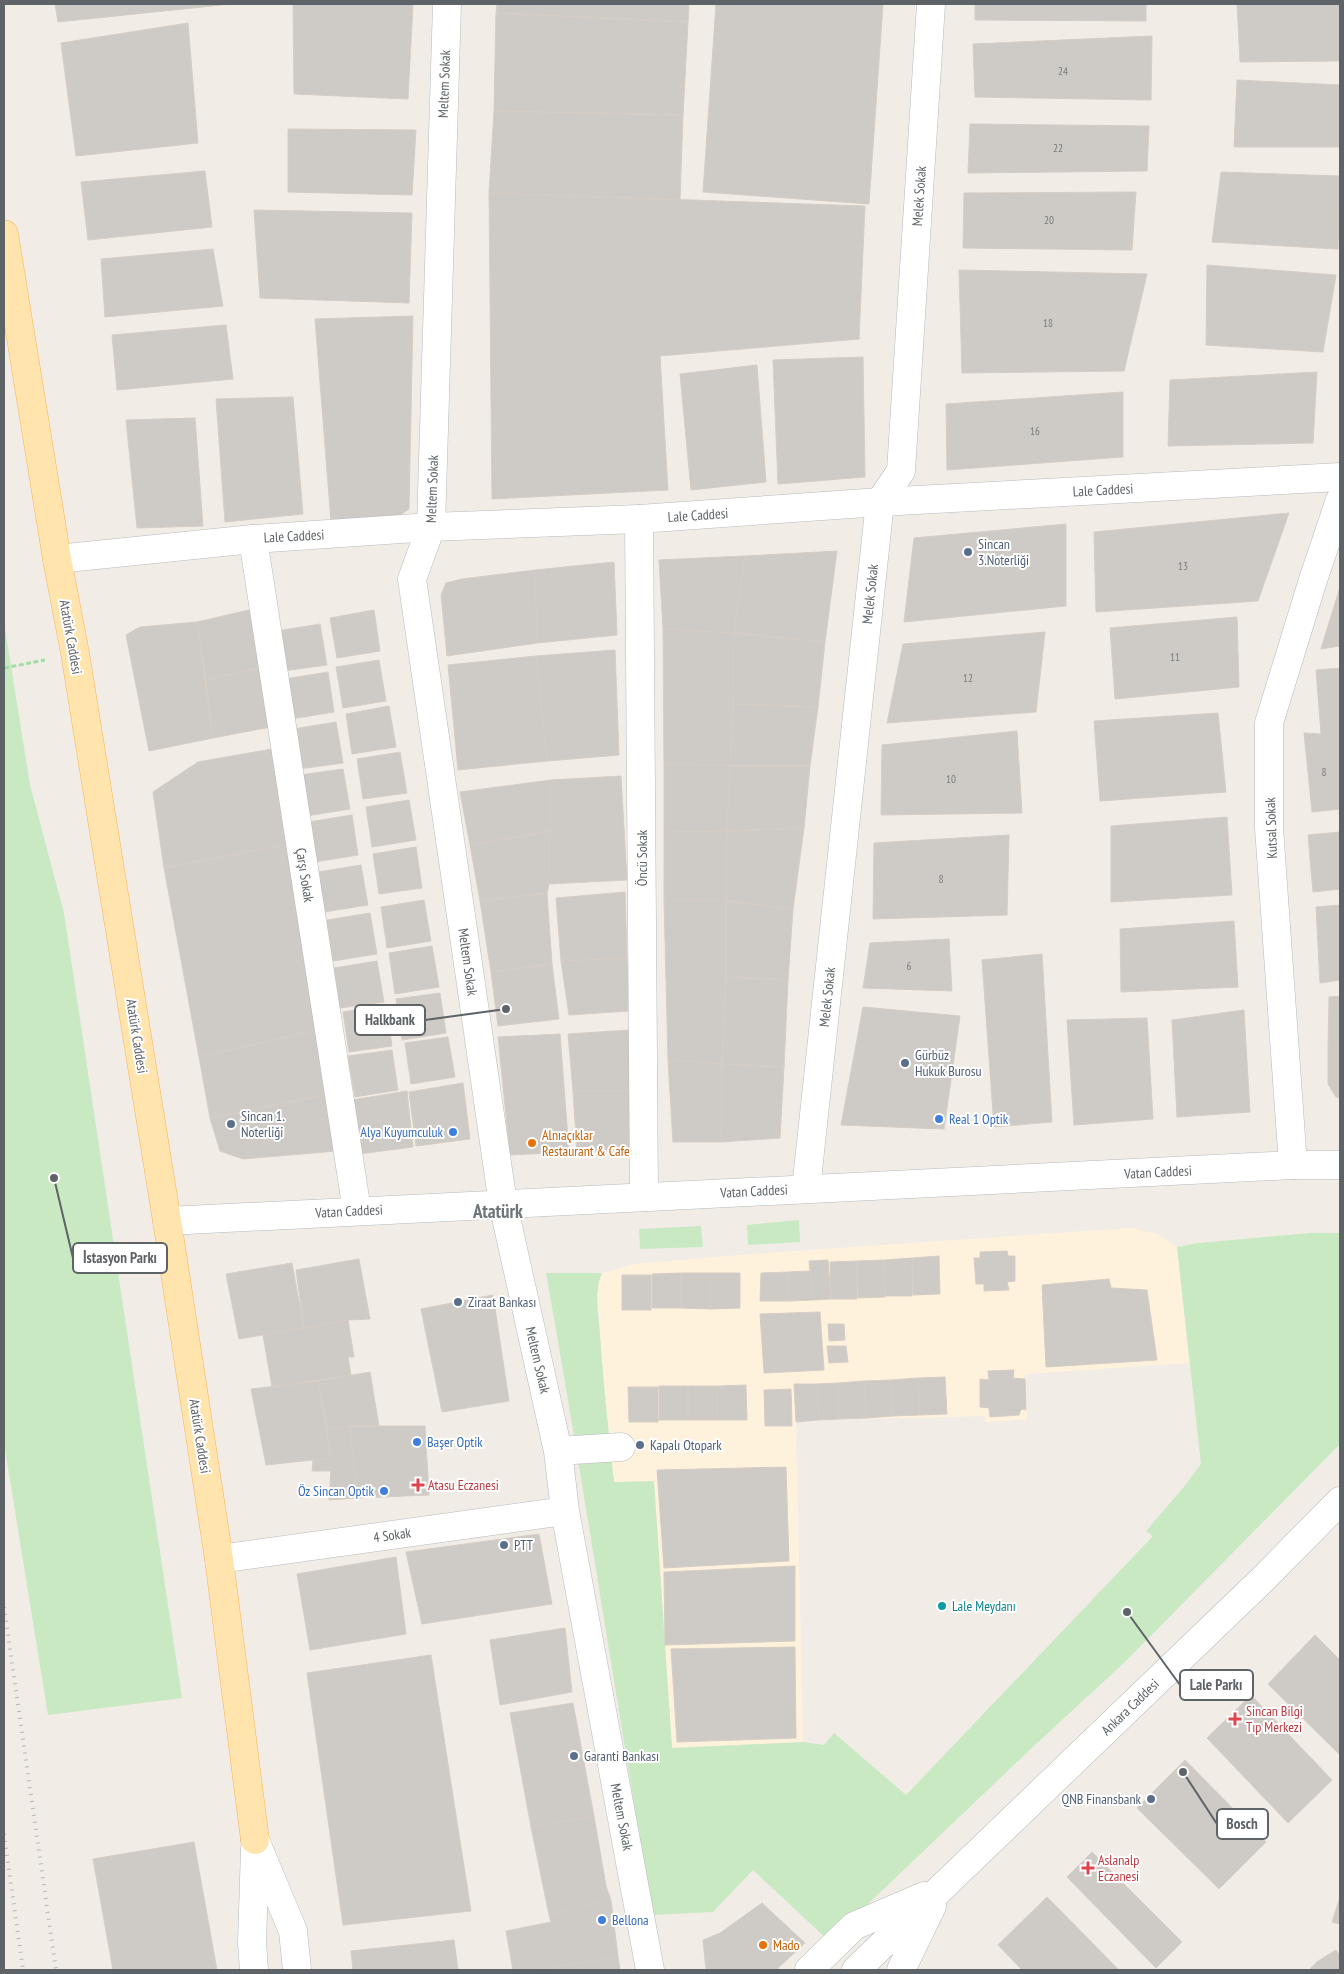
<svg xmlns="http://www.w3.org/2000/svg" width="1344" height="1974" font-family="'PT Sans Narrow',sans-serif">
  <rect width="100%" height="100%" fill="#f1ede6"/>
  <!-- commercial -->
  <path fill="#fff2dd" d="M1131 1228 1157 1234 1177 1247 1189 1363 1025 1374 1027 1419 986 1422 985 1416 819 1420 796 1422 803 1742 672 1748 654 1481 614 1483 601 1357 597 1285 602 1273 634 1264 751 1254Z"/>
  <!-- green -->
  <path fill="#c8e9c2" d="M4 622 30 785 64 913 182 1698 48 1715 4 1443Z
    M799 1220 800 1242 748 1245 747 1225Z
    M701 1226 703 1247 640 1249 639 1229Z
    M1310 1233H1340V1444L1126 1661 1037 1743 829 1941 753 1870 713 1912 653 1915C616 1701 584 1486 546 1273H602C594 1292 598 1314 600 1333 603 1383 609 1433 614 1482L654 1481 672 1748 803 1742 824 1745 834 1733 906 1795 1153 1536 1146 1531 1183 1488 1201 1464 1177 1247 1198 1243Z"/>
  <!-- building -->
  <path fill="#cecac5" stroke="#d6cdc4" d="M55 4H231L58 22Z
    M293 4H413L408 99 294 94Z
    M497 4H689L688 22 496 13Z
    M716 4H883L869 204 703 192Z
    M975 4H1146V21L975 20Z
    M1237 4H1340V61L1240 62Z
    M496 13 688 22 683 115 494 111Z
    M188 23 198 143 76 156 61 43Z
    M1152 36 1151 100 975 97 973 44Z
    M1237 80 1340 85V147H1234Z
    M494 111 683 115 680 200 489 193Z
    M970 124 1149 126 1147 171 968 173Z
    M288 129 416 130 412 195 288 192Z
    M205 171 212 227 88 240 81 182Z
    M1221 172 1340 176 1338 249 1212 242Z
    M1136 192 1132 250 963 248 964 193Z
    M489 193 865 206 859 339 660 356 668 490 492 499Z
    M254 210 412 213 409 303 260 298Z
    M213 249 223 306 105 317 101 259Z
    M1207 265 1336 275 1323 352 1206 345Z
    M959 270 1147 274 1124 371 962 373Z
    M413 316 409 509 394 519 331 522 315 319Z
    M226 325 233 379 117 390 112 335Z
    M863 357 865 477 778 484 773 360Z
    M757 365 766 482 691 490 680 374Z
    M1317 372 1313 443 1168 446 1170 380Z
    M1123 392V457L947 470 946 404Z
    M293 397 303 514 225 522 216 399Z
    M195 418 203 526 137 528 126 420Z
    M1289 513 1258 601 1096 612 1094 532Z
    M1066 524V606L904 622 914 538Z
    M837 551 825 642 734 633 745 556Z
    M745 556 734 633 663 629 659 560Z
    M614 562 617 635 537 643 535 570Z
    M535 570 537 643 447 656 441 595 446 583 462 579Z
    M1340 587V646L1321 649Z
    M249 610 259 668 206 680 197 622Z
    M374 610 380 651 337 658 330 618Z
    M1237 617 1239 687 1115 699 1110 628Z
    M197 622 213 738 149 751 126 635 140 627Z
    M320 624 327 665 283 671 277 631Z
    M663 629 734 633 733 704 730 766 664 764Z
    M1045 632 1036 712 887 723 903 644Z
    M734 633 825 642 818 707 733 704Z
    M615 650 619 755 547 761 536 656Z
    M536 656 547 761 458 770 448 665Z
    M379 660 386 701 343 708 336 667Z
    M259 668 271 727 213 738 206 680Z
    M1340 668V809L1312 812 1304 733 1321 734 1316 670Z
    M328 672 334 712 291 719 285 679Z
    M733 704 818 707 810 766H730Z
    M389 706 396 747 352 754 346 714Z
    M1218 713 1226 792 1100 801 1094 721Z
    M336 722 343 763 299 769 293 729Z
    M1017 731 1022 813 881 815 882 745Z
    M272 749 294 843 164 868 153 792 198 762Z
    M400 752 407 793 363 799 357 759Z
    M664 764 730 766 727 831 664 832Z
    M730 766H810L804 828 727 831Z
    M343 769 350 809 306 816 300 775Z
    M621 776 627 880 549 884 551 780Z
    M551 780 550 831 470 845 460 792Z
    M409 800 416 840 372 847 366 807Z
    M352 815 358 855 315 862 309 822Z
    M1227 817 1232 895 1111 902V826Z
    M804 828 793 909 726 901 727 831Z
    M550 831 549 884 547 893 480 901 470 845Z
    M727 831 726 901 664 899V832Z
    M1340 832V889L1313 892 1308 835Z
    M1009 835 1007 915 873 919 874 843Z
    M294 843 317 1030 199 1057 164 868Z
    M416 847 422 888 379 894 373 854Z
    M361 865 368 905 324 912 318 872Z
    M625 892 627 958 561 961 556 898Z
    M547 893 552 964 491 972 480 901Z
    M664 899 726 901V977L722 1064 668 1060Z
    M424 900 431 941 387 948 381 907Z
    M726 901 793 909 788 980 726 977Z
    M1340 905V980L1320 983 1316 907Z
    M370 913 377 954 333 961 327 920Z
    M1234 921 1238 987 1121 992 1120 929Z
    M949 939 952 991 863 988 870 943Z
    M432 946 439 987 395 994 389 953Z
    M1042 954 1052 1122 994 1127 982 960Z
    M627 958 629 1011 569 1015 561 961Z
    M377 961 384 1002 340 1008 334 968Z
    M552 964 559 1019 498 1026 491 972Z
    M726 977 788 980 784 1067 722 1064Z
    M440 993 446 1033 402 1040 396 999Z
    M1340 996V1098L1336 1097 1328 1084V1047L1329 997Z
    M386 1005 392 1046 349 1052 343 1012Z
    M863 1007 960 1016 944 1129 841 1125Z
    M1244 1010 1250 1112 1177 1117 1172 1020Z
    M1147 1018 1153 1119 1074 1125 1067 1020Z
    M317 1030 328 1094 210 1118 199 1057Z
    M629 1030V1090L573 1091 568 1034Z
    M560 1034 569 1152 510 1155 498 1037Z
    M448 1037 455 1077 411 1084 405 1043Z
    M392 1050 398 1090 355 1097 348 1056Z
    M668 1060 722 1064 721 1142H673Z
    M722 1064 784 1067 780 1138 721 1142Z
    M463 1083 470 1139 416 1146 409 1092Z
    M629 1090 632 1149 577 1153 573 1091Z
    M407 1091 413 1147 359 1154 352 1100Z
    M328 1094 337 1151 243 1159 220 1151 210 1118Z
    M1007 1251 1008 1256H1015V1281L1007 1282 1009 1290 984 1291V1284H976L974 1258H980V1252Z
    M939 1256 940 1294 913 1295 912 1258Z
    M912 1258V1296H885L884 1260Z
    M359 1259 370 1319 348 1320 304 1328 296 1270Z
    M828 1260 831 1299 813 1300 809 1261Z
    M884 1260 885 1297 858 1298 857 1261Z
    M857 1261V1299H831L830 1262Z
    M292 1263 304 1328 239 1339 226 1274Z
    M810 1271 813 1300 789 1301 788 1272Z
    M788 1272 789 1301H760L761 1273Z
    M681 1273H710L711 1309 681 1308Z
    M681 1273V1308H652V1274Z
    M710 1273H740V1308L711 1309Z
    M622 1275H651V1310H622Z
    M1109 1279 1111 1288 1147 1290 1157 1360 1046 1367 1042 1285Z
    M493 1295 509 1401 442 1412 421 1309Z
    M820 1312 824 1370 764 1373 760 1314Z
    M348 1320 354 1357H348L351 1375 272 1387 263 1335Z
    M828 1324H844L845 1340 829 1341Z
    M827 1346H846L848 1362 829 1363Z
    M1014 1370 1013 1378 1025 1379 1026 1410 1021 1409 1019 1415 990 1417 989 1408 980 1407V1379L989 1380 988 1371Z
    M370 1372 379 1426H350L327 1429 318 1381Z
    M945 1377 947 1414 920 1415 918 1378Z
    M918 1378 920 1415 893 1416 891 1380Z
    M891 1380 893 1416 866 1418 864 1381Z
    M318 1381 331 1458 266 1465 251 1389Z
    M864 1381 866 1418 839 1419 838 1383Z
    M838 1383 839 1419 819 1420 817 1384Z
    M794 1384H817L819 1420 796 1422Z
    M746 1385 747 1420H717L718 1386Z
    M659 1386H688V1420H659Z
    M688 1386H718L717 1420H688Z
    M628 1387H658V1422H629Z
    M791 1389 792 1426H765L764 1390Z
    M350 1426H425L429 1495 357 1498Z
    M350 1426 357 1498 329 1500 331 1471H312L313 1460 331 1458 327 1429Z
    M786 1467 789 1561 664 1568 657 1470Z
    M539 1534 552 1604 422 1624 406 1552Z
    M396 1557 406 1634 310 1650 297 1574Z
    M795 1566V1641L665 1645 664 1572Z
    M565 1628 572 1692 500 1705 490 1640Z
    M1315 1635 1340 1660V1755L1268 1684Z
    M795 1647 796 1738 677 1742 671 1649Z
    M431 1655 471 1911 343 1925 307 1673Z
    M1251 1695 1332 1780 1288 1823 1207 1738Z
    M573 1703 594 1816 531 1827 510 1713Z
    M1185 1760 1266 1842 1219 1889 1137 1808Z
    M594 1816 606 1886 611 1900 549 1915 531 1827Z
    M194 1842 217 1970H113L93 1859Z
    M1092 1852 1182 1942 1156 1968 1067 1877Z
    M1047 1897 1119 1970H1022L998 1945Z
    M1340 1897V1924L1332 1922Z
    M611 1900 618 1957 534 1970H513L506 1931 551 1922 549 1915Z
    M762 1903 805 1943 776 1970H706L703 1940 720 1933Z
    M454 1940 458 1970H353L351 1951Z
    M1336 1950 1340 1956V1970H1309L1318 1961Z
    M618 1957 620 1970H534Z"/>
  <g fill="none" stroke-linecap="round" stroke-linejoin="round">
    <!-- minor casing -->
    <g stroke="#b6babd" stroke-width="29">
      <path id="minor" d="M447 4 431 527 412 579 503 1204 558 1451 565 1511 650 1970
        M639 519 644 1197
        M253 539 357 1211
        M1293 1165 1269 828V723L1313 580 1340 500
        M806 1189 880 502 901 471 931 4
        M558 1451 621 1447
        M219 1559 565 1511"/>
    </g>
    <!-- tertiary casing -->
    <g stroke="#b6babd" stroke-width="29">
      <path id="tertiary" d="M57 559 253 539 431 527 639 519 880 502 1340 477"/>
    </g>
    <!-- secondary casing -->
    <g stroke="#b4babe" stroke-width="29">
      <path id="secondary" d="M167 1221 1293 1165H1340
        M255 1840 293 1931 297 1970
        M254 1970 252 1943 255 1849
        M809 1970 854 1926 924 1896
        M856 1970 1262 1580 1340 1501
        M901 1970 932 1906"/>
    </g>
    <!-- primary casing -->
    <g stroke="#f9b256" stroke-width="29">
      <path id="primary" d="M4 234 57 559 75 653 167 1221 219 1559 255 1840"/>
    </g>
    <!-- path -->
    <path stroke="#a4dca9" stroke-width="3" stroke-dasharray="5 2.5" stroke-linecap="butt" d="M4 668 45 660"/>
    <!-- minor -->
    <use href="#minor" stroke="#fff" stroke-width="28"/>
    <!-- tertiary -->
    <use href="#tertiary" stroke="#fff" stroke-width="28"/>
    <!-- secondary -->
    <use href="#secondary" stroke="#fff" stroke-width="28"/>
    <!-- primary -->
    <use href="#primary" stroke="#ffe4ad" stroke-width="28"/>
    <!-- rail -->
    <path stroke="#b5b6b7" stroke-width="4" stroke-dasharray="1 6" stroke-linecap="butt" d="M4 1607 56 1970
      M4 1834 23 1970"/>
  </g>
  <!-- markers -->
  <g fill="#5c6f8a" stroke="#fff" stroke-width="2">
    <circle cx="968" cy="552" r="5"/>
    <circle cx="905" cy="1063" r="5"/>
    <circle cx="231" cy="1124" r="5"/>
    <circle cx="458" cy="1302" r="5"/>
    <circle cx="640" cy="1445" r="5"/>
    <circle cx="504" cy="1545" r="5"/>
    <circle cx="574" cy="1756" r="5"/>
    <circle cx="1151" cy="1799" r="5"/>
  </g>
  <g fill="#3f7fe0" stroke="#fff" stroke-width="2">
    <circle cx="939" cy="1119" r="5"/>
    <circle cx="453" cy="1132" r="5"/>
    <circle cx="417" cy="1442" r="5"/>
    <circle cx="384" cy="1491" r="5"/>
    <circle cx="602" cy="1920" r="5"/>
  </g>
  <g fill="#e8710a" stroke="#fff" stroke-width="2">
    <circle cx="532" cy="1143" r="5"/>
    <circle cx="763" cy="1945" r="5"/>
  </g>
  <g fill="#e0444e" stroke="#fff" stroke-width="2">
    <path d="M415.5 1477.5h5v5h5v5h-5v5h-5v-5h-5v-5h5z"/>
    <path d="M1232.5 1711.5h5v5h5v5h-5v5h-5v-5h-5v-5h5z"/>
    <path d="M1085.5 1860.5h5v5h5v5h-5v5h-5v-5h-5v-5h5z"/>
  </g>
  <circle fill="#0f9aa8" stroke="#fff" stroke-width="2" cx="942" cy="1606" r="5"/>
  <g text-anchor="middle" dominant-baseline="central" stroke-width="4" stroke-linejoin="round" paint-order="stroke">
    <!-- number labels -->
    <g font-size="11" fill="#797d7e">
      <text x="1063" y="71">24</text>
      <text x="1058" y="148">22</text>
      <text x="1049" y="220">20</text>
      <text x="1048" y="323">18</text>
      <text x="1035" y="431">16</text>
      <text x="1183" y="566">13</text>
      <text x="1175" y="657">11</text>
      <text x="968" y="678">12</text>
      <text x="1324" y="772">8</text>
      <text x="951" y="779">10</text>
      <text x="941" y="879">8</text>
      <text x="909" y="966">6</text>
    </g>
    <!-- street labels -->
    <g font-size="14" fill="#5d6367" stroke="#fff">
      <text transform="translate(444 84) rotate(-88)">Meltem Sokak</text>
      <text transform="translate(919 196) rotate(-86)">Melek Sokak</text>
      <text transform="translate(432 489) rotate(-88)">Meltem Sokak</text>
      <text transform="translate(1103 490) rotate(-3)">Lale Caddesi</text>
      <text transform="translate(698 515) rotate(-4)">Lale Caddesi</text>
      <text transform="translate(294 536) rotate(-3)">Lale Caddesi</text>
      <text transform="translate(870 594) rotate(-84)">Melek Sokak</text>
      <text transform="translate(71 637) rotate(80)">Atatürk Caddesi</text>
      <text transform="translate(1271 828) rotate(-92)">Kutsal Sokak</text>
      <text transform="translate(642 858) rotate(-90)">Öncü Sokak</text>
      <text transform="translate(305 875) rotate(81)">Çarşı Sokak</text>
      <text transform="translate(468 962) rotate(82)">Meltem Sokak</text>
      <text transform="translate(827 997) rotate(-84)">Melek Sokak</text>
      <text transform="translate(137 1036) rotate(81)">Atatürk Caddesi</text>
      <text transform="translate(1158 1172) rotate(-3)">Vatan Caddesi</text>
      <text transform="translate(754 1191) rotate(-3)">Vatan Caddesi</text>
      <text transform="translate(349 1211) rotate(-3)">Vatan Caddesi</text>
      <text transform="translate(538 1360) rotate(77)">Meltem Sokak</text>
      <text transform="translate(200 1436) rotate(81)">Atatürk Caddesi</text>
      <text transform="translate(392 1535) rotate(-8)">4 Sokak</text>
      <text transform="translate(1130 1707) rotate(-44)">Ankara Caddesi</text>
      <text transform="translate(622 1817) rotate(79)">Meltem Sokak</text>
    </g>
    <!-- service labels -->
    <g font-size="14" fill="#4e5e75" stroke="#fff" text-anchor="start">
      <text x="978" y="544">Sincan<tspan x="978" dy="16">3.Noterliği</tspan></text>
      <text x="915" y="1055">Gürbüz<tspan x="915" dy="16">Hukuk Burosu</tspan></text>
      <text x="241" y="1116">Sincan 1.<tspan x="241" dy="16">Noterliği</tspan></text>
      <text x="468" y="1302">Ziraat Bankası</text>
      <text x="650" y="1445">Kapalı Otopark</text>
      <text x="514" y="1545">PTT</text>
      <text x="584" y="1756">Garanti Bankası</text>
      <text x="1141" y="1799" text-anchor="end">QNB Finansbank</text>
    </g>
    <!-- shop labels -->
    <g font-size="14" fill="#366cbe" stroke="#fff" text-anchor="start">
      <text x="949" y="1119">Real 1 Optik</text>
      <text x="443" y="1132" text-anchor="end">Alya Kuyumculuk</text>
      <text x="427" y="1442">Başer Optik</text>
      <text x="374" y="1491" text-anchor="end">Öz Sincan Optik</text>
      <text x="612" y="1920">Bellona</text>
    </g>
    <!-- food labels -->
    <g font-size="14" fill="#c56008" stroke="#fff" text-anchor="start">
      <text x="542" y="1135">Alnıaçıklar<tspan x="542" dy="16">Restaurant &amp; Cafe</tspan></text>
      <text x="773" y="1945">Mado</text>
    </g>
    <!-- health labels -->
    <g font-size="14" fill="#be3a42" stroke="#fff" text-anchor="start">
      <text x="428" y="1485">Atasu Eczanesi</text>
      <text x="1246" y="1711">Sincan Bilgi<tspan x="1246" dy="16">Tıp Merkezi</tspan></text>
      <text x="1098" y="1860">Aslanalp<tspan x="1098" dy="16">Eczanesi</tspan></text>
    </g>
    <!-- culture labels -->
    <g font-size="14" fill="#0d838f" stroke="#fff" text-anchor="start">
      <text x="952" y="1606">Lale Meydanı</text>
    </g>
    <!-- district labels -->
    <g font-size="19" font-weight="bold" fill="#6e7679" stroke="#fff">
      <text x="498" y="1211">Atatürk</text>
    </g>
  </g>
  <!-- callouts -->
  <path fill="none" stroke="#5d6367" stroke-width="2" d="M506 1009L425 1020M54 1178L73 1258M1127 1612L1180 1685M1183 1772L1217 1824"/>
  <g fill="#5d6367" stroke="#fff" stroke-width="2">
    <circle cx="506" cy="1009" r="5"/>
    <circle cx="54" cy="1178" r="5"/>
    <circle cx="1127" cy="1612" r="5"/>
    <circle cx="1183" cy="1772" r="5"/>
  </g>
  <g fill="#fff" stroke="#5d6367" stroke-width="2">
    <rect x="355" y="1005" width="70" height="30" rx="5"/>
    <rect x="73" y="1243" width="94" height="30" rx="5"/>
    <rect x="1180" y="1670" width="73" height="30" rx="5"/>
    <rect x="1217" y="1809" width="51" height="30" rx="5"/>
  </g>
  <g font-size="15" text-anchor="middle" font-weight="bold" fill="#5d6367">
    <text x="390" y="1025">Halkbank</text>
    <text x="120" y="1263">İstasyon Parkı</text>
    <text x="1216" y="1690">Lale Parkı</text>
    <text x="1242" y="1829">Bosch</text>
  </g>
  <!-- border -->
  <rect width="1344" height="1974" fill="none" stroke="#5d6367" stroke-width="10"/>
</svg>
